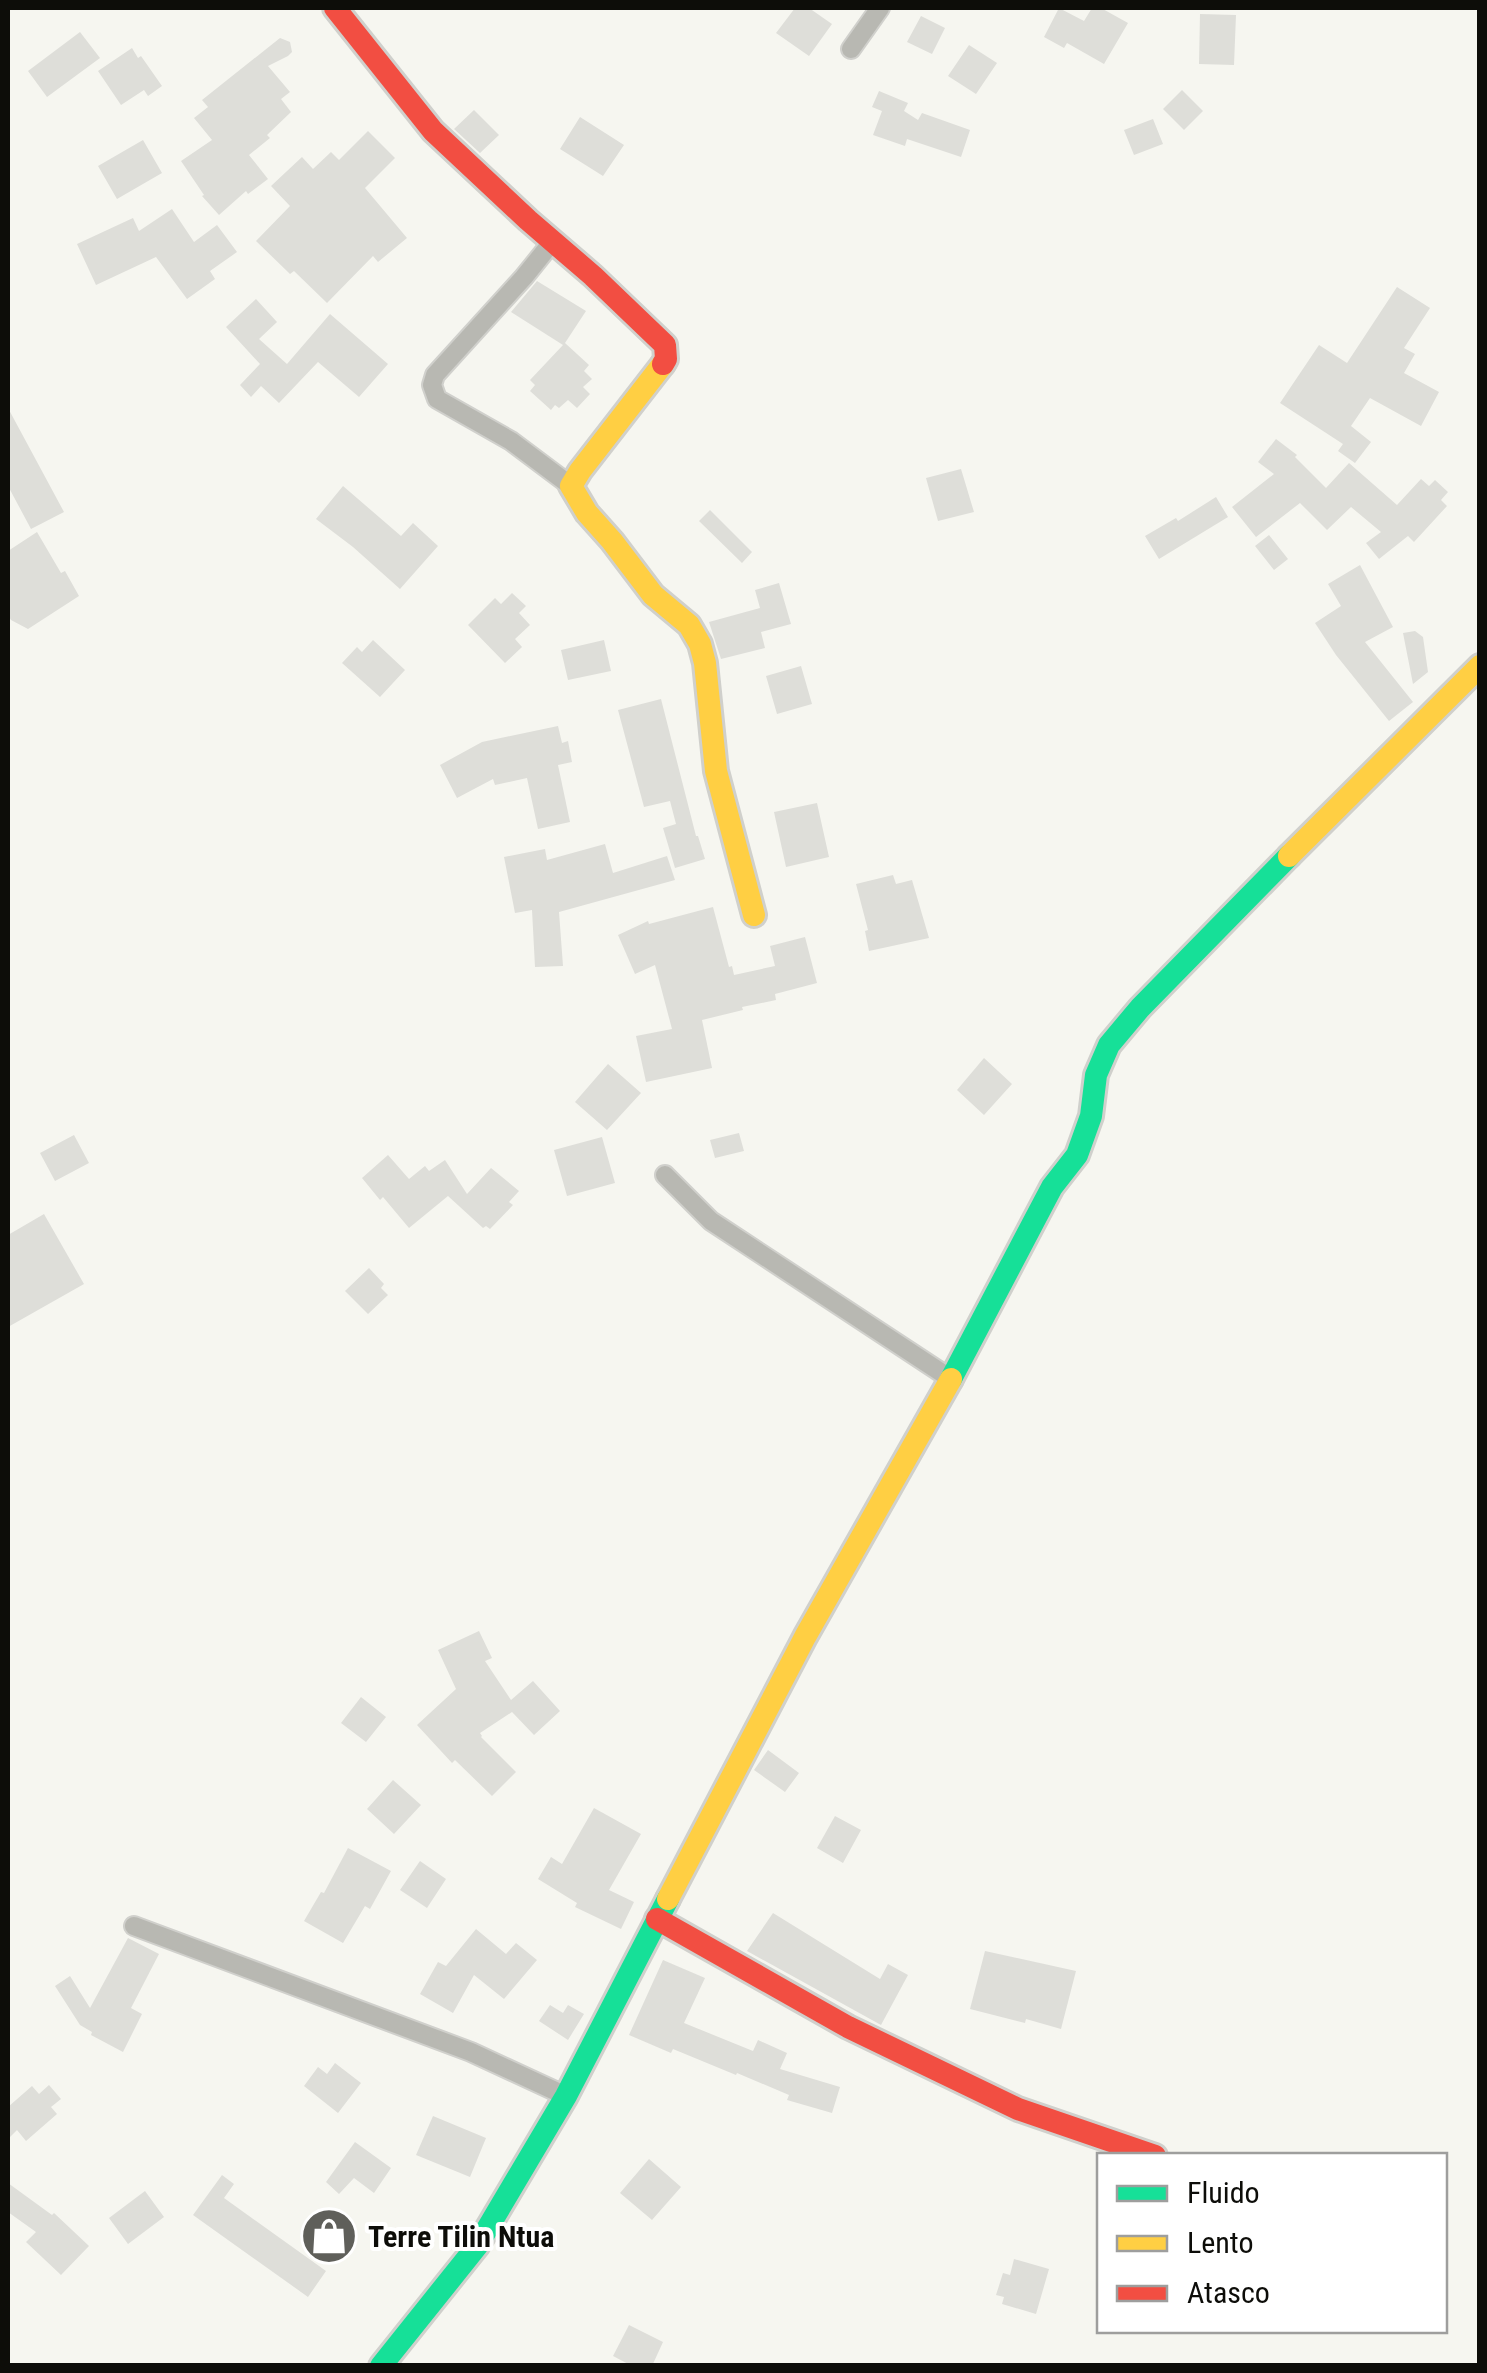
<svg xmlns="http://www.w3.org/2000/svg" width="1487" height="2373" font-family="'Roboto Condensed',sans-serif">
  <rect width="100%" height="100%" fill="#f6f6f0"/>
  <!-- building -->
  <path fill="#deded9" d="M795 8H809L832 24 809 56 776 33Z
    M1059 8 1084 21 1092 8H1101L1128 23 1104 64 1067 43 1064 48 1044 37Z
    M1200 14 1236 15 1234 65 1199 64Z
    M921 16 945 28 932 54 907 42Z
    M80 32 100 58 47 97 28 71Z
    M280 38 290 42 292 52 288 56 268 66 290 92 281 99 291 112 267 135 270 138 249 155 268 179 248 194 246 191 219 215 202 196 204 195 181 161 212 140 194 118 208 107 202 100Z
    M969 45 997 63 976 94 948 76Z
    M132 48 138 58 141 56 162 86 148 96 144 90 121 105 98 71Z
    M1182 90 1203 111 1184 130 1163 109Z
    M879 91 908 103 904 111 918 120 922 113 970 130 961 157 907 139 905 146 873 135 882 111 872 107Z
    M474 110 499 135 480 153 454 129Z
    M580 117 624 145 603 176 560 149Z
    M1153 119 1163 144 1134 155 1124 130Z
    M368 131 395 158 365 188 407 238 378 262 373 256 327 303 294 271 290 274 256 241 290 206 271 186 302 157 313 169 331 152 339 160Z
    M143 140 162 173 117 199 98 166Z
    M172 209 194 242 217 225 237 252 210 271 215 279 187 299 156 257 96 285 77 244 133 218 139 231Z
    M537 281 586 311 565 343 589 365 584 371 592 379 583 387 590 394 577 408 568 400 559 408 555 405 551 410 530 391 535 385 530 380 563 345 511 312Z
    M1397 287 1430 308 1404 348 1415 354 1404 373 1439 392 1421 426 1370 398 1351 426 1371 442 1355 463 1338 451 1343 444 1280 403 1319 345 1347 363Z
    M256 299 277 322 259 339 287 364 330 314 388 364 359 397 318 362 279 403 261 386 251 397 240 385 260 364 226 327Z
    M8 408 64 512 31 529 8 486Z
    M1276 439 1297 455 1295 457 1326 488 1349 463 1397 505 1421 479 1429 486 1435 480 1448 492 1441 500 1447 506 1414 542 1408 536 1379 559 1366 543 1381 532 1351 507 1327 530 1300 503 1256 537 1232 507 1274 474 1258 462Z
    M961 469 974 512 938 521 926 478Z
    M343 486 401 536 413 523 438 546 400 589 353 547 316 519Z
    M1216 497 1228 517 1159 559 1145 536 1176 518 1178 521Z
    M710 510 752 552 742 563 699 521Z
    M37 532 61 573 65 571 79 596 28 629 11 620 8 615V551Z
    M1269 535 1288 559 1274 570 1255 546Z
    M1360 565 1393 627 1365 642 1413 702 1389 721 1336 655 1315 623 1341 606 1328 584Z
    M779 583 791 624 761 632 765 648 721 659 709 622 760 608 755 590Z
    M512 593 526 606 519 613 530 625 515 639 522 647 505 663 468 625 495 598 501 604Z
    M1415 631 1423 637 1428 672 1413 684 1403 633Z
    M373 640 405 670 380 697 342 663 357 647 362 652Z
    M604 640 611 671 568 680 561 650Z
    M801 666 812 704 777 714 766 676Z
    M661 699 696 836H698L705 859 675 868 663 828 676 824 670 801 644 807 618 710Z
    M558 726 562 743 568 741 572 762 558 765 570 822 538 829 527 778 495 785 493 779 457 798 440 765 482 742Z
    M817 803 829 857 786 867 774 812Z
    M605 844 613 873 667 856 675 880 559 912 563 966 535 967 532 910 515 913 504 857 545 849 547 860Z
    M893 875 896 884 912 880 929 938 869 951 865 931 868 930 856 884Z
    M713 907 729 967 732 966 734 975 775 966 770 946 805 937 817 983 775 994 776 1000 742 1007 743 1010 702 1020 712 1068 646 1082 636 1036 672 1029 655 965 635 974 618 935 648 921 649 924Z
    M984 1058 1012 1084 984 1115 957 1090Z
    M608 1064 641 1093 607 1130 575 1102Z
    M739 1133 744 1151 715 1158 710 1140Z
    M74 1135 89 1163 55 1181 40 1153Z
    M602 1137 615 1183 567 1196 554 1150Z
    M388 1155 409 1179 425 1166 429 1171 445 1160 467 1194 491 1168 519 1191 509 1202 513 1205 490 1229 486 1226 483 1228 448 1196 409 1228 383 1197 380 1200 362 1178Z
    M44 1214 84 1284 8 1327V1235Z
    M369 1268 384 1284 381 1288 388 1295 368 1314 345 1291Z
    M479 1631 492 1658 485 1661 511 1700 533 1681 560 1711 534 1735 512 1712 480 1733 482 1736 481 1737 516 1772 492 1796 455 1760 452 1763 417 1725 456 1689 438 1650Z
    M361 1697 386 1717 366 1742 341 1723Z
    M768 1750 799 1773 785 1792 754 1770Z
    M393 1780 421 1805 394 1834 367 1809Z
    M594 1808 641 1834 609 1890 634 1902 621 1929 575 1907 577 1903 538 1879 551 1857 562 1864Z
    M835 1816 861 1830 843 1863 817 1848Z
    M348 1848 391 1871 370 1909 365 1906 343 1943 304 1921 321 1892 324 1893Z
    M420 1861 446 1879 427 1908 400 1890Z
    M773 1913 880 1979 888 1964 908 1975 881 2025 747 1951Z
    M476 1929 506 1954 516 1943 537 1960 504 1999 474 1975 453 2013 420 1994 438 1962 446 1966Z
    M128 1938 159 1954 131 2008 142 2014 123 2052 91 2035 92 2032 80 2025 55 1986 70 1976 90 2008Z
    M985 1951 1076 1971 1061 2029 1026 2019 1025 2023 970 2009Z
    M663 1960 705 1978 684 2023 753 2051 758 2040 787 2053 780 2069 840 2087 832 2113 787 2100 789 2095 737 2073 736 2075 673 2049 671 2053 629 2035Z
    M550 2005 563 2013 568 2005 584 2014 568 2040 539 2021Z
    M335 2063 361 2083 338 2113 304 2086 318 2067 327 2074Z
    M49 2085 61 2099 51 2107 57 2114 26 2141 17 2130 8 2139V2107L32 2086 39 2094Z
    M433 2116 486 2138 470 2177 416 2155Z
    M355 2142 391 2168 374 2193 354 2178 339 2194 326 2182Z
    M649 2159 681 2187 652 2220 620 2193Z
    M222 2175 234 2184 224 2198 326 2271 308 2297 193 2215Z
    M8 2183 52 2215 54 2213 89 2246 61 2275 26 2242 36 2232 8 2212Z
    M145 2191 164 2217 128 2244 109 2218Z
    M1014 2259 1049 2269 1036 2314 1002 2304 1004 2297 996 2295 1003 2273 1010 2275Z
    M629 2325 663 2342 652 2366H632L613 2356Z"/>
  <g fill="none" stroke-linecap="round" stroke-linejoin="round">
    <!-- street casing -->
    <g stroke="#d0d0cc" stroke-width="22">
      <path id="street" d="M851 49 880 8
        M553 241 524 277 435 375 432 385 437 399 511 441 571 486
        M665 1175 711 1221 951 1379
        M134 1926 471 2052 566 2096"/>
    </g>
    <!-- fast casing -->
    <g stroke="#d0d0cc" stroke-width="28">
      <path id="fast" d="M951 1379 1052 1187 1077 1155 1091 1116 1096 1075 1109 1045 1140 1008 1289 856
        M381 2366 477 2246 566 2096 668 1899"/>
    </g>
    <!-- slow casing -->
    <g stroke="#d0d0cc" stroke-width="28">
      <path id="slow" d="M663 364 580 471 571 486 587 513 612 541 653 595 689 625 700 644 705 663 716 771 754 915
        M1289 856 1480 666
        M668 1899 805 1637 951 1379"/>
    </g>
    <!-- jam casing -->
    <g stroke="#d0d0cc" stroke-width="28">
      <path id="jam" d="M335 8 433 131 528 220 593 276 665 345 666 359 663 364
        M657 1919 848 2027 1018 2109 1155 2156"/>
    </g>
    <!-- street -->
    <use href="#street" stroke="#b8b8b2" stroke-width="18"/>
    <!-- fast -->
    <use href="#fast" stroke="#16e098" stroke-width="22"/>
    <!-- slow -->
    <use href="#slow" stroke="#ffcf43" stroke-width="22"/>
    <!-- jam -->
    <use href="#jam" stroke="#f24e42" stroke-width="22"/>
  </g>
  <!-- icons -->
  <defs>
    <g id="shop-disc" transform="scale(2.875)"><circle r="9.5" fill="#5f5f5a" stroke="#fff"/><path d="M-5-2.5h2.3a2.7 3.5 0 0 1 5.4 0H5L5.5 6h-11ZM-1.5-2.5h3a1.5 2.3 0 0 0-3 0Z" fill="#fff"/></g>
  </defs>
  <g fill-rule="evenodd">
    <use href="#shop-disc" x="329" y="2236"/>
  </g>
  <g text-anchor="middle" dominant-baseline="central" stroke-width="8" stroke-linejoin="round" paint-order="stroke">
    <!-- poi labels -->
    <g font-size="30" font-weight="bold" fill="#0d0d09" stroke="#fff" text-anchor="start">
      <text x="368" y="2236">Terre Tilin Ntua</text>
    </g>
  </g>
  <!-- border -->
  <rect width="1487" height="2373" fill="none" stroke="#0d0d09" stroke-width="20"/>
  <!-- legend -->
  <rect x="1097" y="2153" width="350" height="180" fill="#ffffff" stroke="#9e9e9d" stroke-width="2.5"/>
  <rect x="1117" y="2186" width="50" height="15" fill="#16e098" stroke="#9e9e9d" stroke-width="2.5"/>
  <text x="1187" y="2203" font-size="30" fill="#0d0d09">Fluido</text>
  <rect x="1117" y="2236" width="50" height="15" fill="#ffcf43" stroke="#9e9e9d" stroke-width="2.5"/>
  <text x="1187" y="2253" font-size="30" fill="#0d0d09">Lento</text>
  <rect x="1117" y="2286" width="50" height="15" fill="#f24e42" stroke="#9e9e9d" stroke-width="2.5"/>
  <text x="1187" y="2303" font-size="30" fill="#0d0d09">Atasco</text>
</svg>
